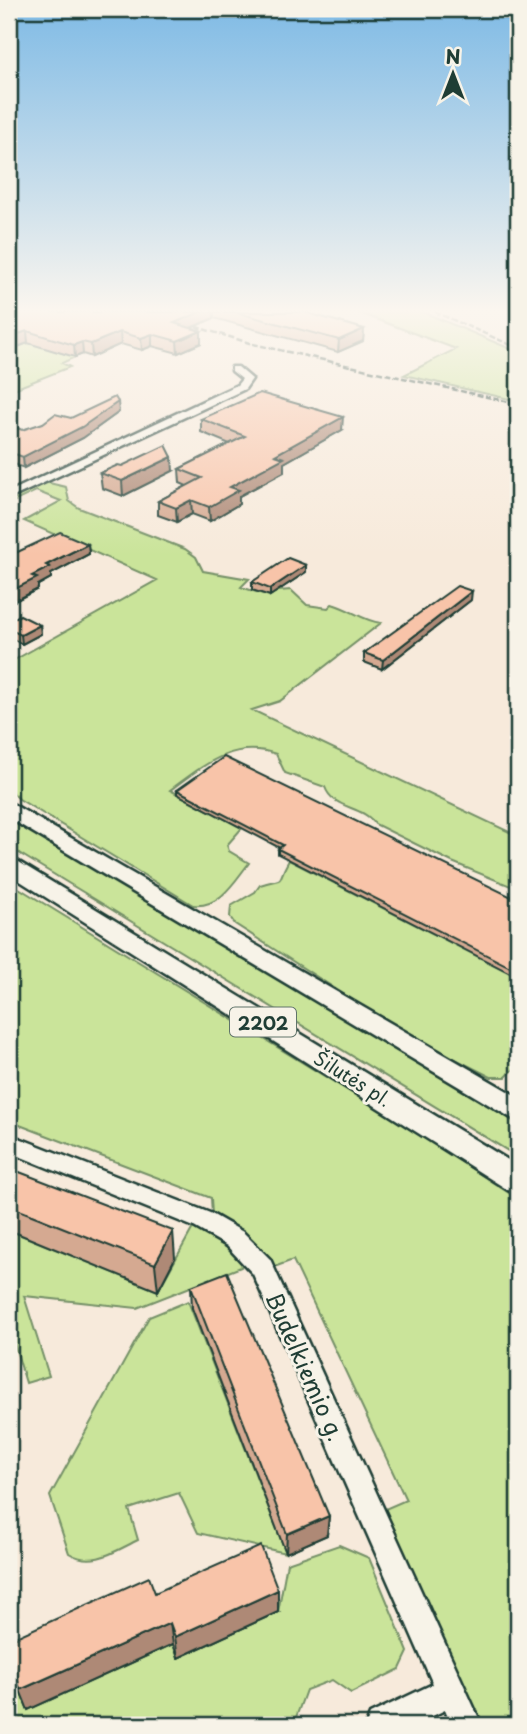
<svg xmlns="http://www.w3.org/2000/svg" width="527" height="1734" font-family="'Playpen Sans',sans-serif">
  <rect width="100%" height="100%" fill="#f7eadb"/>
  <filter id="ink" filterUnits="userSpaceOnUse"><feTurbulence type="fractalNoise" baseFrequency=".0143" numOctaves="2"/><feDisplacementMap in="SourceGraphic" scale="14" xChannelSelector="R" yChannelSelector="G"/><feConvolveMatrix kernelMatrix="1 2 1 2 8 2 1 2 1" color-interpolation-filters="sRGB"/></filter>
  <g filter="url(#ink)">
    <!-- green -->
    <path fill="#cae49a" stroke="#749067" stroke-width="2" d="M357 312H423L518 352V401L404 375 456 349Z
      M9 337 75 357 62 363 70 367 9 391Z
      M45 482 66 487 69 501 79 508 185 549 196 557 203 571 249 579 241 587 269 596 278 591 291 590 307 605 328 608 332 604C351 609 362 621 381 623L280 701 252 710 518 836V889L452 862 375 824C363 805 333 810 325 787L285 773 276 754C233 739 203 766 170 790L242 828 227 845 229 851 249 863C234 882 220 908 193 905L19 799 9 789V663L157 580 24 521 61 501 36 491 9 504V499Z
      M9 817 518 1120V1157L9 847Z
      M289 860 518 977V1065L506 1077H491L407 1035 235 924 230 917 231 906 255 892 260 885C290 876 274 886 289 860Z
      M9 882 425 1138 518 1199V1725H481L385 1509 406 1500 293 1260 274 1267 238 1232 212 1215 211 1198 9 1121Z
      M194 1226 244 1257 241 1267 137 1308 24 1296 49 1376 26 1383 9 1326V1230L158 1291Z
      M188 1301 286 1553 198 1533 179 1493 129 1509 138 1540C115 1551 93 1568 69 1553L50 1496 149 1317Z
      M339 1545 369 1558 408 1652 400 1669 351 1693 332 1680 306 1690 295 1720 283 1725H9V1635L17 1661 173 1644 178 1658 278 1612 287 1563Z"/>
    <g fill="none" stroke-linecap="round" stroke-linejoin="round">
      <!-- minor casing -->
      <g stroke="#1f3d34" stroke-width="5">
        <path id="minor" d="M232 367H238L252 379 245 389 9 499V492L237 385 242 379 232 371Z
          M9 1134 210 1213 243 1232 270 1259 482 1725H451L445 1710 414 1725H366L370 1714 433 1684 253 1274 227 1246 194 1227 9 1152Z"/>
      </g>
      <!-- major casing -->
      <g stroke="#1f3d34" stroke-width="5">
        <path id="major" d="M9 802 518 1097V1122L9 818Z
          M9 856 518 1166V1193L508 1190 9 874Z"/>
      </g>
      <!-- minor -->
      <use href="#minor" fill="#f7f3e8" fill-rule="evenodd"/>
      <!-- major -->
      <use href="#major" fill="#f7f3e8" fill-rule="evenodd"/>
      <!-- rail -->
      <path stroke="#1f3d34" stroke-width="2.5" stroke-dasharray="6 2.5" stroke-linecap="butt" d="M147 312 253 344 518 404
        M435 312 518 348"/>
    </g>
    <!-- wall -->
    <path fill="#d5a991" stroke="#1f3d34" stroke-width="2" d="M9 312H304L364 329 363 341 338 352 214 318 191 328 201 331V343L178 353 152 346 142 350 121 344 92 357 83 354 75 357 28 343 9 350Z
      M119 412 83 438 24 468 9 462V425L22 430 71 418Z
      M201 419 342 430 284 463V472L239 496V504L210 521 192 514 177 522 158 515V501L187 486 180 483 179 469 230 444 201 432Z
      M122 466 173 471 123 496 102 488 100 473Z
      M88 544 89 554 51 574V578L38 585V589L15 601 9 598V556Z
      M306 572 270 596 252 590V582Z
      M471 600 382 669 364 662V653Z
      M9 621 40 625 41 634 22 644 9 637Z
      M177 790 518 900V977L278 854V849L280 848 177 794Z
      M9 1168 175 1258 158 1291 9 1230Z
      M191 1286 329 1516 327 1535 286 1553 192 1308Z
      M155 1593 278 1612 178 1658 173 1644 28 1710 20 1690Z"/>
    <!-- shaded-wall -->
    <path fill="#ae8976" stroke="#1f3d34" stroke-width="2" d="M200 312H214V318L174 335V323Z
      M364 329 363 341 338 352 339 340Z
      M27 331 28 343 9 350V337Z
      M201 331V343L178 353 177 341Z
      M120 332 121 344 92 357 91 344Z
      M152 334V346L142 350 141 338Z
      M82 342 83 354 75 357 74 345Z
      M118 402 119 412 83 438 24 468 23 457Z
      M343 417 342 430 284 463V472L239 496V504L210 521 209 507 230 487 275 455Z
      M172 457 173 471 123 496 122 481Z
      M191 500 192 514 177 522 176 508Z
      M88 544 89 554 51 574V578L38 585V589L15 601 13 590 46 565Z
      M306 565V572L270 596V589Z
      M472 591 471 600 382 669 383 660Z
      M40 625 41 634 22 644 21 635Z
      M173 1231 175 1258 158 1291 155 1264Z
      M329 1516 327 1535 286 1553 287 1534Z
      M278 1590V1612L178 1658 175 1637Z
      M170 1623 173 1644 28 1710 20 1690Z"/>
    <!-- building -->
    <path fill="#f8c4a9" stroke="#1f3d34" stroke-width="2" d="M9 312H200L174 323 201 331 177 341 152 334 141 338 120 332 91 344 82 342 74 345 27 331 9 337Z
      M235 312H304L364 329 339 340Z
      M260 393 343 417 275 455 284 458 230 487 239 490 209 507 191 500 176 508 158 501 202 478 179 469 245 436 201 419Z
      M115 397 118 402 82 427 23 457 9 452V425L22 430 43 423 55 414 71 418Z
      M166 445 172 457 122 481 100 473 118 465 122 466Z
      M60 532 88 544 46 565 50 567 32 576 37 578 13 590 9 588V556Z
      M288 558 306 565 270 589 252 582Z
      M457 586 472 591 383 660 364 653Z
      M20 615 40 625 21 635 9 629V621Z
      M224 757 518 900V971L278 849 283 845 177 790Z
      M9 1168 173 1231 155 1264 9 1206Z
      M227 1272 329 1516 287 1534 191 1286Z
      M261 1546 278 1590 175 1637 170 1623 20 1690 9 1640 149 1577 155 1593Z"/>
  </g>
  <!-- sky -->
  <linearGradient id="sky" x2="0" y2="1"><stop stop-color="#7ebae5"/><stop offset="0.56" stop-color="#fbf6ef"/><stop offset="1" stop-color="#fbf6ef" stop-opacity="0"/></linearGradient>
  <rect width="527" height="555" fill="url(#sky)"/>
  <g text-anchor="middle" dominant-baseline="central" stroke-width="6" stroke-linejoin="round" paint-order="stroke">
    <!-- shield labels -->
    <rect fill="#f7f3e8" stroke="#60746a" stroke-width="2" x="230" y="1007.5" width="66" height="29" rx="5"/>
    <g font-size="18" font-weight="bold" fill="#1f3d34">
      <text x="263" y="1022">2202</text>
    </g>
    <!-- street labels -->
    <g font-size="19" fill="#1f3d34" stroke="#f7f3e8">
      <text transform="translate(353 1078) rotate(32)">Šilutės pl.</text>
    </g>
    <!-- near-street labels -->
    <g font-size="23" fill="#1f3d34" stroke="#f7f3e8">
      <text transform="translate(306 1366) rotate(66)">Budelkiemio g.</text>
    </g>
  </g>
  <!-- margin -->
  <rect width="527" height="1734" fill="none" stroke="#f7f3e8" stroke-width="35"/>
  <rect x="18" y="18" width="492" height="1699" fill="none" stroke="#1f3d34" stroke-width="2.5" filter="url(#ink)"/>
  <!-- north arrow -->
  <g transform="translate(453 74)" stroke="#f7f3e8" stroke-width="5" paint-order="stroke">
  <path d="M0-5L12 26L0 18L-12 26Z" fill="#1f3d34"/>
  <text y="-10" font-size="19" font-weight="bold" text-anchor="middle" fill="#1f3d34">N</text>
  </g>
</svg>
